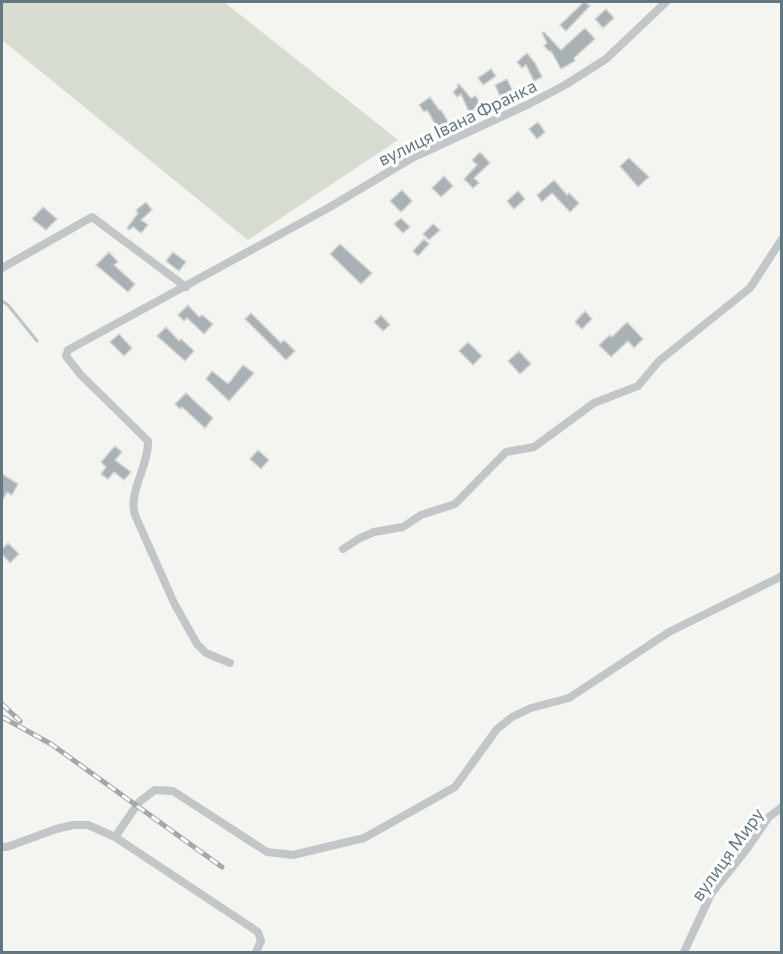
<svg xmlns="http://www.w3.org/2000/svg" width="783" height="954" font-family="Commissioner,sans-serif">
  <rect width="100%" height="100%" fill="#f4f4f0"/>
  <!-- green -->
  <path fill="#d6dcd0" d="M2 2H224L398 140 248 240 2 40Z"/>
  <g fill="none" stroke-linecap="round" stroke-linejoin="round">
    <!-- stream -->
    <path stroke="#b7c7c9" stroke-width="3" d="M2 301 8 305 37 341"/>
  </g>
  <!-- building -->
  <path fill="#a8b2b6" stroke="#d5d5d3" stroke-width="1.5" d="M584 2 590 6 566 31 560 25Z
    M606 9 614 18 603 28 595 19Z
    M585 28 595 39 574 58 575 61 561 69 551 51 550 52 544 46 547 43 542 33 544 32 561 50Z
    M527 53 535 63 542 77 534 81 526 65 522 68 517 62Z
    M491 69 496 76 483 85 478 78Z
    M507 79 513 92 501 98 495 85Z
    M459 84 471 98 476 96 481 106 469 112 461 94 457 97 453 92 458 87 457 85Z
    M430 97 439 110H441L449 123 438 129 427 110 424 112 419 105Z
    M538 122 545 132 537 139 529 129Z
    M480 152 490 163 474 178 479 183 473 188 464 179 477 165 472 160Z
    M629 158 649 177 638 187 620 166Z
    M444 176 453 186 441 197 432 188Z
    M554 180 567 195 569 193 579 203 570 212 552 193 542 202 537 195Z
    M402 190 412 201 401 212 390 201Z
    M518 191 525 199 514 209 507 201Z
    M146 202 152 210 141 220 148 225 141 233 133 227 129 230 127 228 138 213 136 210Z
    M43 207 57 219 46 230 32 219Z
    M401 218 410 227 403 233 394 224Z
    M433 224 440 230 429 240 423 234Z
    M424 239 429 244 418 256 413 251Z
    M340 244 372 273 361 284 330 254Z
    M109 252 118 262 114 265 135 284 128 292 96 265Z
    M173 252 186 262 179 271 166 261Z
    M188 305 199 317 202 315 213 324 204 334 187 318 184 321 178 315Z
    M585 311 592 319 582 329 575 322Z
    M251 313 281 343 284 340 295 351 286 360 245 319Z
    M381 315 390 325 383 331 374 322Z
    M627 322 643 339 634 348 628 341 611 357 599 345 610 335 612 337Z
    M166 327 179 341 181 339 194 351 185 361 157 336Z
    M119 334 132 348 124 356 110 342Z
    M468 342 482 356 473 365 459 351Z
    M519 351 531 364 520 374 508 361Z
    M243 365 254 373 229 401 206 379 212 371 227 383H229Z
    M186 393 213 418 205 428 182 407 180 409 175 404Z
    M115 446 122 452 115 460 131 472 124 480 114 472 108 479 101 474 106 467 101 462Z
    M258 450 269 460 261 469 250 459Z
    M2 474 18 484 12 495 7 492 2 501Z
    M8 543 19 554 10 563 2 554V549Z"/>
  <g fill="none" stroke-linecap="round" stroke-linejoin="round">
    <!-- street -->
    <path stroke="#c1c6c8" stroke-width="8" d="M2 268 92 217 186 287
      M343 549 360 538 374 532 403 527 421 515 455 504 506 452 534 447 594 403 638 386 659 361 750 288 782 239
      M230 663 206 653 197 644 174 603 135 515C128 491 149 466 148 441L80 374 66 356 68 350 330 207 412 158 529 104 565 85 606 59 666 2
      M115 837 139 802 155 790 173 791 267 852 293 855 364 838 455 787 497 729 512 717 531 708 569 698 669 632 782 576
      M2 847H7L56 829 73 825H88L115 837 258 932 261 941 256 952
      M684 952 711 894 746 850 769 817 782 807"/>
    <!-- rail casing -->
    <g stroke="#a1a9ad" stroke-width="5">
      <path id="rail" d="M2 704 20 721
        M2 717 51 744 222 867"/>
    </g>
    <!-- rail -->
    <use href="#rail" stroke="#fff" stroke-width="3" stroke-dasharray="9" stroke-linecap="butt"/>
  </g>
  <g text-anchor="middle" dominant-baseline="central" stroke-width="6" stroke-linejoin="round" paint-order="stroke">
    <!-- street labels -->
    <g font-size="18" fill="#617883" stroke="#fff">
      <text transform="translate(457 122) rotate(-26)">вулиця Івана Франка</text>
      <text transform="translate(727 854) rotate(-54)">вулиця Миру</text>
    </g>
  </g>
  <!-- border -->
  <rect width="783" height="954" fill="none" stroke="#617883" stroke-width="6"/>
</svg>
